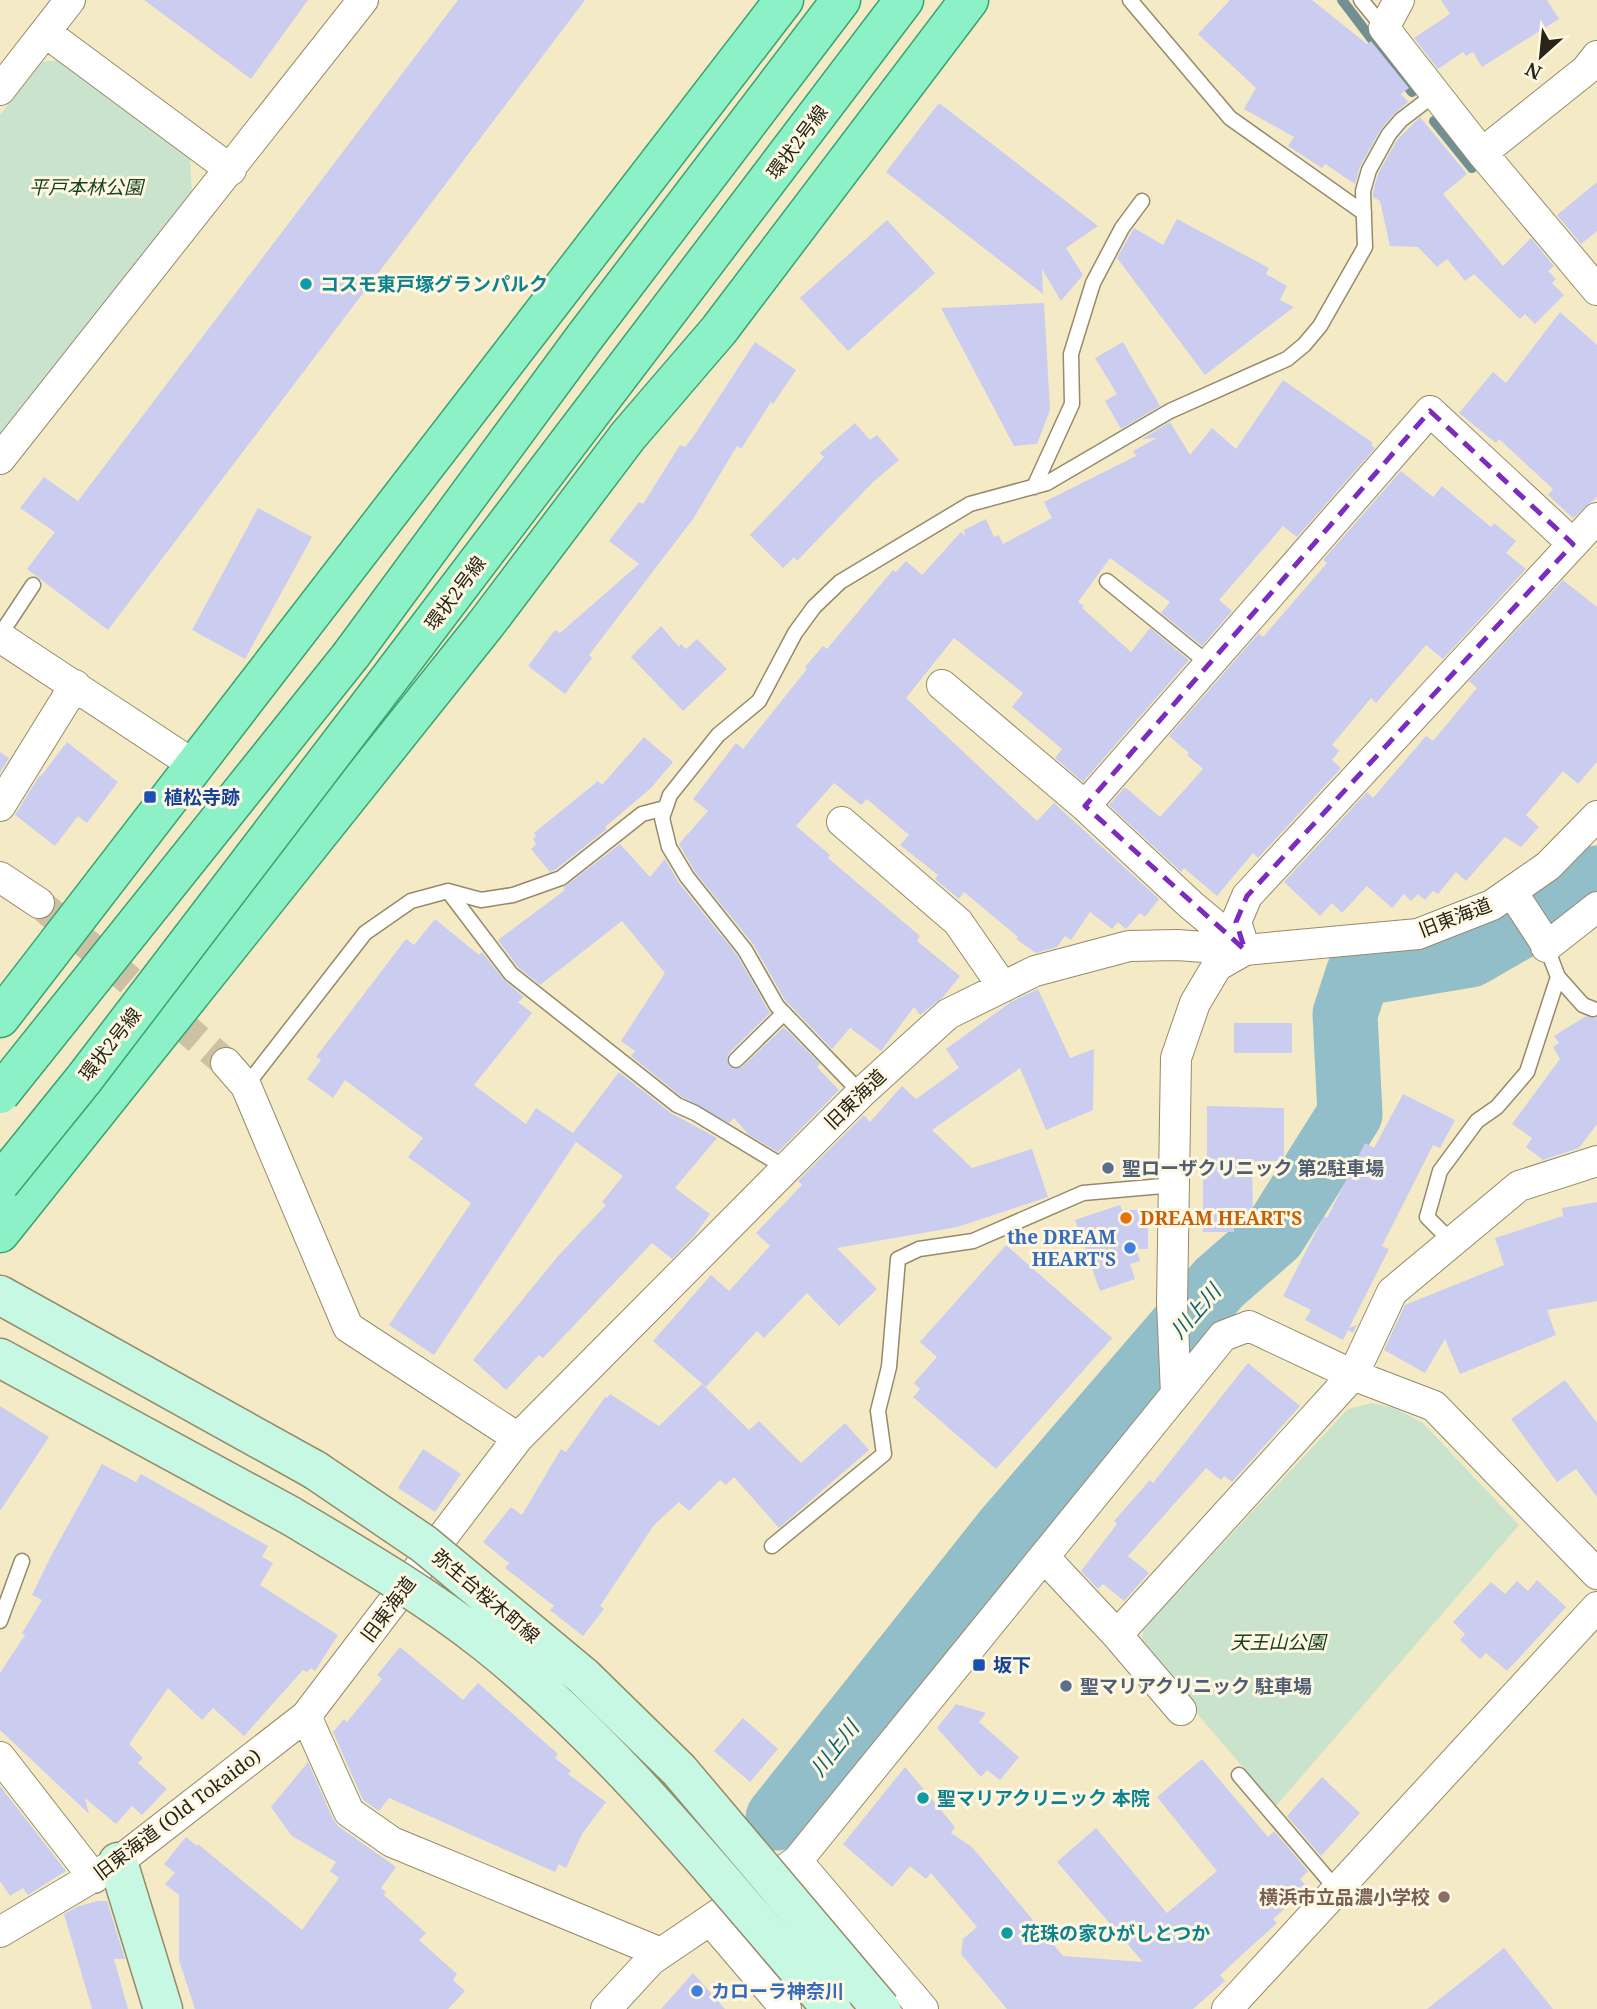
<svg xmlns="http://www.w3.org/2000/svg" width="1597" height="2009" font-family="'Noto Serif','Noto Sans JP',serif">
  <rect width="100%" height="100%" fill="#f5eac6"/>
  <!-- green -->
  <path fill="#c9e3cc" d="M61 60 190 156 192 192 0 440V115L42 62Z
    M1372 1403 1394 1408 1423 1423 1519 1525 1276 1806 1142 1649 1143 1629 1348 1409Z"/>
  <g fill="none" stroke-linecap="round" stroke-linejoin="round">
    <!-- stream -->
    <path stroke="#729094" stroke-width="10" d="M1342 0 1412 92
      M1434 121 1472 168"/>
    <!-- river -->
    <path stroke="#92bec9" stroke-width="65" d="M778 1818 1005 1532 1219 1283 1274 1235 1350 1114 1345 1014 1358 974 1470 955 1552 908 1597 878"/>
  </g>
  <!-- building -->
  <path fill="#cacdf0" d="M144 0H308L251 79Z
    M458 0H585L108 630 27 569 55 532 20 508 44 477 78 501Z
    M1230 0H1312L1367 44 1371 41 1409 88 1401 94 1408 102 1394 114 1381 129 1360 166 1355 184 1325 164 1322 168 1288 146 1294 137 1244 109 1256 88 1198 34Z
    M1441 0H1547L1559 19 1482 67 1473 52 1466 56 1463 52 1438 69 1414 38 1450 14Z
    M939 103 1098 226 1066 248 1083 275 1061 301 1042 269 1043 294 886 172Z
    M1420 117 1467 174 1443 194 1503 266 1531 238 1554 266 1548 271 1556 279 1552 283 1564 295 1535 324 1525 314 1520 319 1474 274 1465 281 1447 259 1437 267 1418 247 1390 246 1380 201 1373 197V192L1378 174 1397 140Z
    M1597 182V231L1581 244 1557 215Z
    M1177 219 1269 268 1266 274 1287 286 1280 300 1294 307 1205 375 1117 258 1134 228 1163 245Z
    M887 220 935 273 848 351 800 298Z
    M1044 303 1050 410 1037 444 1014 446 941 308Z
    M1560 312 1597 345V497L1573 518 1548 495 1553 489 1499 439 1496 443 1459 413 1493 372 1506 383Z
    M755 342 796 370 773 404 771 402 741 449 737 446 693 519 589 655 592 658 565 694 528 666 555 630 560 633 639 564 609 541 639 502 643 504 680 445 685 447 693 437Z
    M1123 342 1160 406 1121 429 1105 401 1117 394 1095 358Z
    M1283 380 1373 443 1371 445 1375 448 1297 537 1283 526 1219 600 1232 611 1202 646 1161 613 1170 602 1110 558 1078 602 1084 606 1082 608 1131 652 1150 628 1189 660 1083 782 1055 758 1062 749 1012 707 1023 693 954 638 906 698 1037 821 1054 803 1159 899 1145 917 1140 913 1126 929 1118 922 1112 929 1090 912 1071 940 1065 936 1057 947 1036 953 1016 939 1018 937 964 892 959 899 935 879 938 875 900 845 909 835 867 799 861 805 834 783 796 826 830 855 828 858 920 936 917 941 960 976 943 997 920 1015 914 1007 881 1051 850 1028 832 1049 785 1000 753 944 695 872 679 844 708 811 693 799 736 743 743 749 807 669 805 667 823 646 827 649 893 570 896 572 906 561 922 575 961 532 965 536 964 530 986 519 994 537 999 535 1003 544 1052 518 1044 502 1136 456 1133 451 1157 438 1142 439 1170 422 1190 455 1212 428 1236 449Z
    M855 423 870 440 877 435 899 460 872 483 797 561 794 557 783 568 750 535 824 457 820 453Z
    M1401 471 1433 497 1442 486 1491 527 1494 523 1516 541 1506 553 1526 569 1443 659 1426 645 1376 703 1371 698 1332 745 1339 751 1332 760 1341 768 1258 858 1253 853 1217 896 1184 868 1181 872 1109 805 1125 787 1160 817 1203 769 1187 755 1189 753 1169 736 1259 633 1263 637 1327 563 1323 560Z
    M258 508 312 537 245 659 192 630Z
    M1563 580 1597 607V762L1578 784 1563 771 1526 815 1539 827 1521 847 1505 837 1466 881 1456 872 1438 894 1433 891 1425 900 1418 894 1411 901 1404 894 1392 908 1367 886 1342 913 1332 903 1320 916 1284 882 1367 792 1373 798 1426 736 1433 741 1477 688 1469 681Z
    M661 626 679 647 681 644 686 649 697 639 727 669 683 711 631 657Z
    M644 737 673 762 651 788 605 827 607 829 556 869 550 872 531 849 536 844 533 839 536 836 534 833 598 781 602 785Z
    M67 742 118 782 87 823 78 816 55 846 15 815 40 775 41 776Z
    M0 752 9 758 0 773Z
    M620 844 650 877 665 859 679 883 737 955 770 1013 729 1053 727 1058 729 1066 734 1069 742 1067 784 1027 820 1064 817 1067 839 1090 778 1152 749 1135 734 1118 729 1123 682 1097 631 1056 635 1051 621 1041 665 973 622 921 540 985 518 967 498 940 565 890 563 888Z
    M435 919 479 955 482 952 504 980 524 997 518 1002 532 1013 474 1085 526 1124 536 1108 573 1133 619 1072 671 1113 717 1138 675 1188 710 1214 695 1235 672 1259 652 1243 543 1358 539 1355 506 1390 473 1360 559 1255 606 1205 602 1202 623 1176 576 1142 434 1355 389 1325 471 1203 408 1157 423 1138 345 1080 333 1098 307 1079 321 1060 316 1057 406 939 414 945Z
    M1038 989 1070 1058 1094 1049 1093 1110 1046 1130 1020 1068 932 1130 972 1168 1032 1149 1048 1197 957 1227 837 1248 877 1289 839 1326 807 1293 764 1338 757 1331 706 1387 653 1341 711 1275 729 1291 770 1246 756 1233 802 1185 798 1181 864 1115 870 1122 902 1086 916 1099 959 1068 946 1049 1011 1002Z
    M1586 1016 1597 1018V1124L1579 1148 1543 1160 1526 1147 1532 1138 1512 1124 1560 1059 1553 1047 1559 1043 1554 1036Z
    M1234 1023H1292V1053H1234Z
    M1403 1094 1455 1120 1440 1148 1433 1145 1382 1246 1389 1249 1349 1328 1357 1325 1353 1333 1348 1330 1343 1340 1305 1320 1311 1310 1283 1296 1324 1216 1327 1218 1365 1143 1374 1148Z
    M1207 1106 1284 1108V1161H1252L1253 1217H1234V1232H1203V1180L1207 1179Z
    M1597 1202V1301L1547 1310 1556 1335 1460 1374 1445 1339 1425 1373 1384 1350 1405 1305 1504 1265 1495 1238 1563 1216 1562 1208Z
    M1120 1205 1122 1210H1148V1249H1136L1140 1261 1130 1264 1135 1279 1100 1291 1075 1220Z
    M1006 1245 1112 1338 996 1469 913 1397 920 1389 914 1383 937 1357 920 1342Z
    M1248 1363 1300 1406 1232 1482 1224 1476 1221 1480 1206 1468 1128 1556 1149 1573 1124 1601 1103 1584 1098 1589 1081 1571 1117 1524 1114 1521 1150 1480 1153 1483Z
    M1565 1380 1597 1423V1497L1576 1469 1557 1482 1511 1419Z
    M702 1384 749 1430 759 1421 801 1463 845 1423 869 1450 779 1528 734 1477 726 1485 720 1480 689 1511 679 1502 654 1525 600 1606 604 1609 583 1636 550 1610 554 1606 505 1568 509 1563 483 1542 511 1507 522 1515 561 1449 566 1452 605 1397 607 1398 610 1394 659 1426Z
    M0 1406 49 1437 0 1511Z
    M423 1449 461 1474 435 1512 398 1488Z
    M102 1464 136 1482 141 1474 268 1546 262 1557 273 1563 260 1585 338 1635 315 1671 311 1668 307 1672 303 1670 244 1736 213 1708 202 1720 168 1688 129 1744 143 1758 138 1763 167 1789 142 1815 132 1806 116 1824 85 1798 89 1814 0 1730V1673L25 1635 22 1633 42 1600 32 1595 52 1554Z
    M1537 1580 1566 1607 1507 1671 1486 1653 1480 1659 1460 1640 1465 1634 1453 1622 1491 1582 1505 1594 1517 1581 1528 1591Z
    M400 1647 463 1700 478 1683 558 1754 555 1758 571 1771 568 1774 606 1802 582 1834 566 1868 559 1864 555 1872 389 1798 379 1811 363 1800 333 1732 344 1719 347 1722 382 1679 377 1675Z
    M956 1704 986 1713 979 1722 1019 1757 1000 1780 987 1770 981 1777 937 1728Z
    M743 1718 778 1749 750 1782 714 1751Z
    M1202 1759 1268 1837 1274 1831 1308 1871 1300 1879 1308 1888 1273 1919 1277 1923 1220 1975 1225 1981 1193 2009H1007L961 1954 963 1939 977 1927 931 1873 926 1879 910 1866 892 1887 843 1844 905 1767 955 1827 951 1833 972 1847 1063 1956 1143 1962 1057 1862 1096 1828 1167 1913 1217 1871 1157 1797Z
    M308 1762 333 1819 338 1826 396 1867 381 1888 386 1892 384 1895 426 1933 419 1940 457 1974 453 1980 465 1991 448 2009H195L179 1960V1895L165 1884 175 1873 164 1864 186 1837 197 1846 198 1844 302 1930 339 1878 330 1871 336 1862 292 1836 271 1807Z
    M1322 1777 1360 1813 1321 1856 1287 1816Z
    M0 1786 66 1871 28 1895 23 1888 10 1896 0 1881Z
    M98 1901H107L125 1959H114L128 2009H92L64 1914 79 1906Z
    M1504 1948 1553 2009H1427Z
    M693 1973 725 2009H661Z"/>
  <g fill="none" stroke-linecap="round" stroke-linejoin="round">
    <!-- street-tunnel -->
    <path stroke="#ccc2a3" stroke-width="30" stroke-dasharray="30 15" stroke-linecap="butt" d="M39 903 226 1063"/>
    <!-- lane casing -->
    <g stroke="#958b6a" stroke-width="17">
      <path id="lane" d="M1130 0 1230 118 1364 213
        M1361 0 1384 28
        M1034 487 1072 404 1071 354 1093 283 1122 228 1142 201
        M1107 581 1209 664
        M0 635 33 585
        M448 891 511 974 677 1105 695 1113 786 1168
        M1558 977 1583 1005 1593 1009
        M736 1060 784 1013
        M246 1086 365 933 411 901 448 891 481 900 513 895 561 878 642 814 665 808
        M861 1093 777 1006 745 950 687 877 669 847 662 818 670 795 718 735 759 701 795 633 814 607 840 582 970 504 1047 483 1170 411 1287 359 1304 345 1320 326 1365 247 1363 191 1369 170 1389 134 1401 120 1435 94
        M1452 1242 1427 1217 1440 1171 1477 1121 1497 1107 1527 1072 1558 977 1545 943
        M772 1546 884 1454 878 1411 889 1367 898 1259 919 1249 973 1241 1083 1193 1174 1185
        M0 1621 22 1561
        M1239 1775 1338 1891"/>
    </g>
    <!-- street casing -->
    <g stroke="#958b6a" stroke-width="32">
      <path id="street" d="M1399 0 1384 28 1482 153 1597 290
        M45 32 231 170
        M0 90 70 0
        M1482 153 1586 70 1597 56
        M0 459 363 0
        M0 637 194 765
        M942 685 1085 806
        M0 806 75 685
        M842 822 958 922 1003 987
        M0 877 39 903
        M1512 892 1544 941
        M1546 947 1597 907
        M1245 950 1191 905 1085 806 1430 411 1573 544
        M1245 950 1236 922 1247 896 1597 518
        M226 1063 246 1086 348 1327 518 1438
        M1176 1394 1223 1336 1249 1326 1353 1375 1434 1406 1597 1574
        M1044 1557 1117 1635 1181 1710
        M1117 1635 1353 1375 1392 1292 1519 1186 1597 1161
        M306 1716 349 1812 392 1842 661 1953
        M0 1757 94 1878
        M797 1861 923 2009
        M710 1920 786 2009
        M0 1932 118 1862 306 1716 518 1438 861 1093 948 1014 1035 971 1129 946 1177 945 1245 950 1418 934 1492 905 1548 866 1597 816
        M606 2009 651 1960 797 1861 1176 1394 1172 1303 1176 1058 1195 1003 1217 966 1245 950
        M1227 2009 1597 1607"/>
    </g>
    <!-- secondary casing -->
    <g stroke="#958b6a" stroke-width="41">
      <path id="secondary" d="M0 1295 315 1470
        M0 1358 291 1516
        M118 1862 163 2009"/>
    </g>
    <!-- primary casing -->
    <g stroke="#38a371" stroke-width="41">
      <path id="primary" d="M351 655 584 338 841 0
        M396 670 904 0
        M0 1018 784 0
        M0 1233 486 624 628 436 719 330 969 0"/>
    </g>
    <!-- lane -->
    <use href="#lane" stroke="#fff" stroke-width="14"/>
    <!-- street -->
    <use href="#street" stroke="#fff" stroke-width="30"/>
    <!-- secondary -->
    <use href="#secondary" stroke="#c6f8e3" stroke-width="38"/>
    <!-- primary -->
    <use href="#primary" stroke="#8df1c7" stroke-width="38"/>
    <!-- secondary-bridge casing -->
    <g stroke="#958b6a" stroke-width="41" stroke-linecap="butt">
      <path id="secondary-bridge" d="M315 1470 424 1544 583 1676 679 1770 881 2009
        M291 1516C358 1556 425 1595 486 1643 616 1746 724 1885 832 2009"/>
    </g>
    <!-- primary-bridge casing -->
    <g stroke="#38a371" stroke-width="41" stroke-linecap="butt">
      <path id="primary-bridge" d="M0 1094 351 655
        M0 1183 84 1079 396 670"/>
    </g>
    <!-- secondary-bridge -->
    <use href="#secondary-bridge" stroke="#c6f8e3" stroke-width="38"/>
    <!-- primary-bridge -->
    <use href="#primary-bridge" stroke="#8df1c7" stroke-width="38"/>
  </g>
  <!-- marked area -->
  <path fill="none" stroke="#7b2cbf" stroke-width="5" stroke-dasharray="14 9" stroke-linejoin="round" d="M1430 411 1573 544 1247 896 1236 922 1245 950 1085 806Z"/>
  <!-- markers -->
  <g fill="#0f9aa8" stroke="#fef7e2" stroke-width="2.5">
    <circle cx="306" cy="284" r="7"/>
    <circle cx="923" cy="1798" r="7"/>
    <circle cx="1007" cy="1933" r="7"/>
  </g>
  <g fill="#1a4fb4" stroke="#fef7e2" stroke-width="2.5">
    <rect x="143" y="790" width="14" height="14" rx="3.5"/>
    <rect x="972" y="1658" width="14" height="14" rx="3.5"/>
  </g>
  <g fill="#5c6f8a" stroke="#fef7e2" stroke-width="2.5">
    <circle cx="1108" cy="1168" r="7"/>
    <circle cx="1066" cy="1686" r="7"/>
  </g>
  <circle fill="#e8710a" stroke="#fef7e2" stroke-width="2.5" cx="1126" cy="1218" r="7"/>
  <g fill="#3f7fe0" stroke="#fef7e2" stroke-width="2.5">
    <circle cx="1130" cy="1248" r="7"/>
    <circle cx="697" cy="1991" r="7"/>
  </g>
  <circle fill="#8d6e63" stroke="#fef7e2" stroke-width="2.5" cx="1444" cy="1897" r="7"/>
  <g text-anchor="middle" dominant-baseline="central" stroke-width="6" stroke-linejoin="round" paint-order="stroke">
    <!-- street labels -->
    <g font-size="19" fill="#282417" stroke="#fef7e2">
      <text transform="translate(797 142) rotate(-53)">環状2号線</text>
      <text transform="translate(455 593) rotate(-53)">環状2号線</text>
      <text transform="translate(1455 917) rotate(-21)">旧東海道</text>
      <text transform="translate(110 1044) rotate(-52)">環状2号線</text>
      <text transform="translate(855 1099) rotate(-44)">旧東海道</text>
      <text transform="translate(486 1596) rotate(40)">弥生台桜木町線</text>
      <text transform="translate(388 1609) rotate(-53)">旧東海道</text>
      <text transform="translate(177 1814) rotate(-37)">旧東海道 (Old Tokaido)</text>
    </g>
    <!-- park labels -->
    <g font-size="19" font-style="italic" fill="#15421f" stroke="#fef7e2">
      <text x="86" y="187">平戸本林公園</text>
      <text x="1278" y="1642">天王山公園</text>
    </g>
    <!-- culture labels -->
    <g font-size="19" font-weight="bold" fill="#0d838f" stroke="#fef7e2" text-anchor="start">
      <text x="320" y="284">コスモ東戸塚グランパルク</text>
      <text x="937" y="1798">聖マリアクリニック 本院</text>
      <text x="1021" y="1933">花珠の家ひがしとつか</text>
    </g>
    <!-- transit labels -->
    <g font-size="19" font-weight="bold" fill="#164399" stroke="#fef7e2" text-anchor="start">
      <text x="164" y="797">植松寺跡</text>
      <text x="993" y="1665">坂下</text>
    </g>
    <!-- service labels -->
    <g font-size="19" font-weight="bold" fill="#4e5e75" stroke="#fef7e2" text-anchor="start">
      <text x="1122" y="1168">聖ローザクリニック 第2駐車場</text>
      <text x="1080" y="1686">聖マリアクリニック 駐車場</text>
    </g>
    <!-- food labels -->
    <g font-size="19" font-weight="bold" fill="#c56008" stroke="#fef7e2" text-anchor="start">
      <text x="1140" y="1218">DREAM HEART'S</text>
    </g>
    <!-- shop labels -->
    <g font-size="19" font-weight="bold" fill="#366cbe" stroke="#fef7e2" text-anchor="end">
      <text x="1116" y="1237">the DREAM<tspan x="1116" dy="22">HEART'S</tspan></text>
      <text x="711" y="1991" text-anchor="start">カローラ神奈川</text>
    </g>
    <!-- education labels -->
    <g font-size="19" font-weight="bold" fill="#785e54" stroke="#fef7e2" text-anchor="end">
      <text x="1430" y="1897">横浜市立品濃小学校</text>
    </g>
    <!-- water labels -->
    <g font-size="21" font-style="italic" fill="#076273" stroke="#fef7e2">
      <text transform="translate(1195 1311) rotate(-49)">川上川</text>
      <text transform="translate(834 1748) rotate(-52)">川上川</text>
    </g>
  </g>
  <!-- north arrow -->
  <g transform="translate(1541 56) rotate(207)" stroke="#fef7e2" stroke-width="5" paint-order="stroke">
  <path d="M0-5L12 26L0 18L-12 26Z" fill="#282417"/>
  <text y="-10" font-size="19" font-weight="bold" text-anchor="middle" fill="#282417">N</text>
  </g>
</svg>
